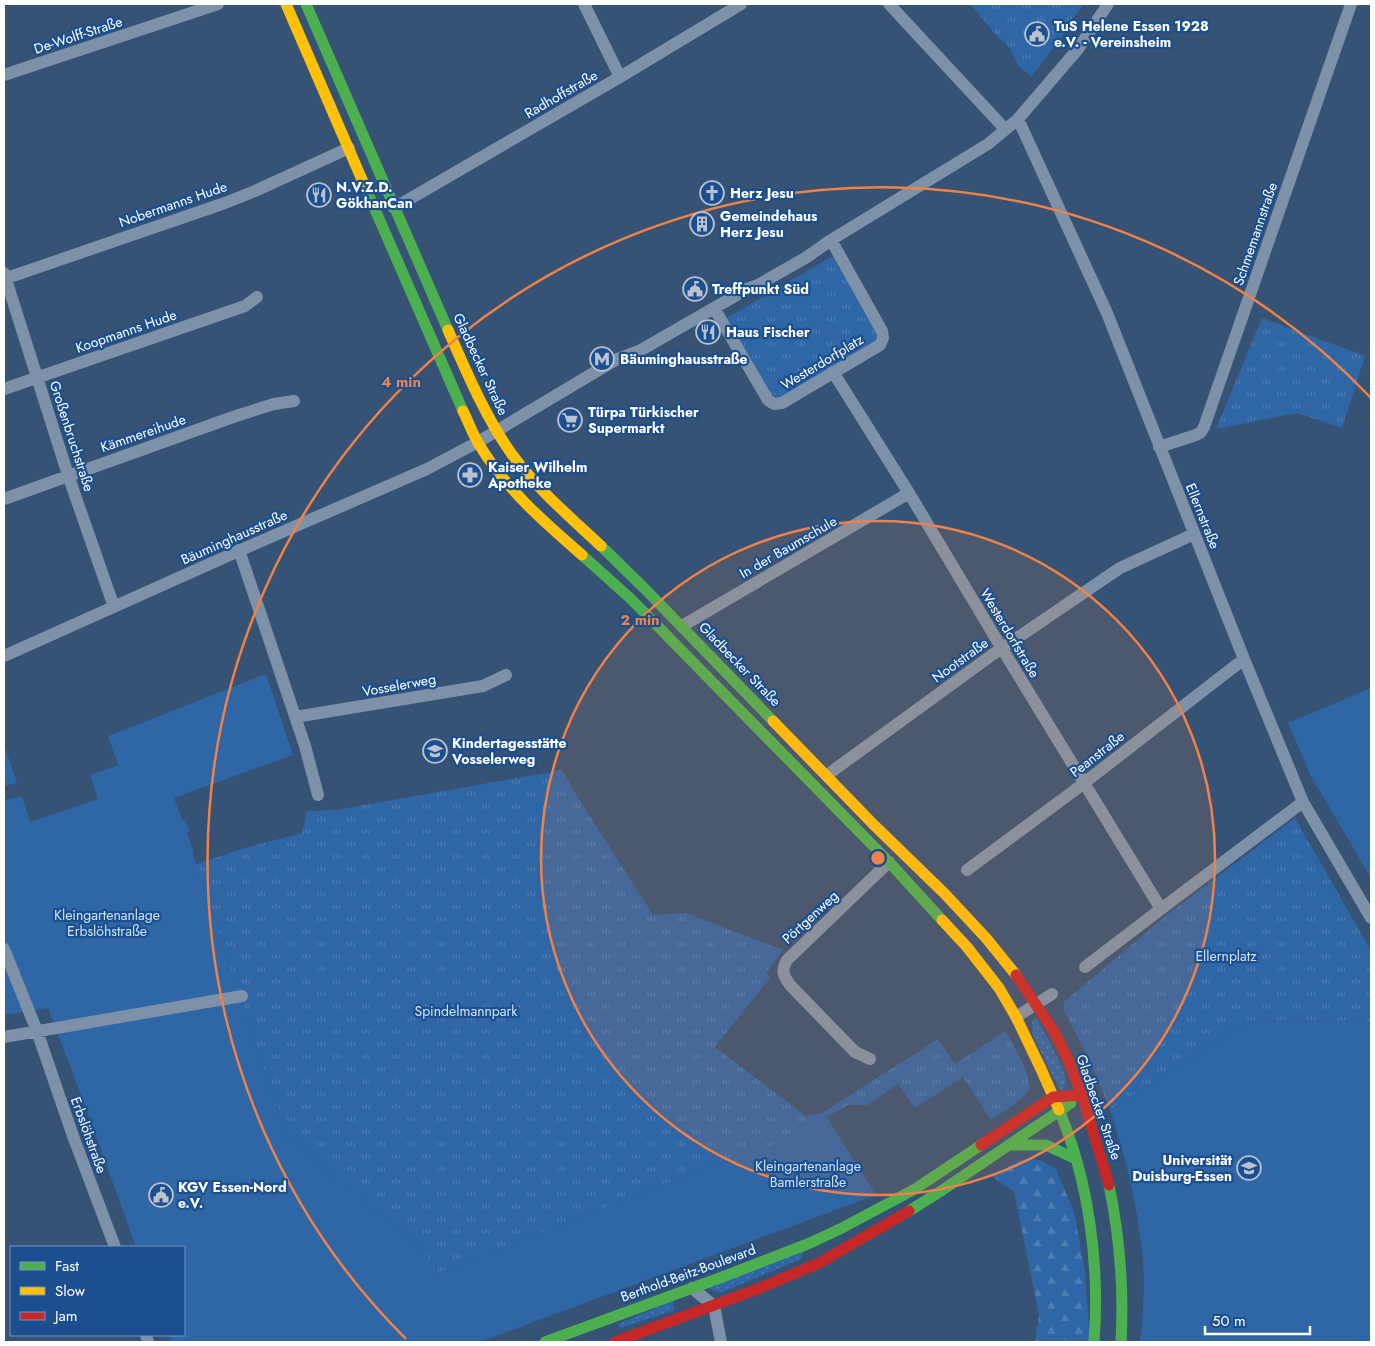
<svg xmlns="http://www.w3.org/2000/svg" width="1375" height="1346" font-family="Jost,sans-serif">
  <defs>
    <pattern id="grass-dots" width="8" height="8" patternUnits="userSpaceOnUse" patternTransform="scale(1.25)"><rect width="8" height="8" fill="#2f66a5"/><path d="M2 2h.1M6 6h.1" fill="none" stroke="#4e7db2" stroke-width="1.8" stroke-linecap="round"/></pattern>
    <pattern id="forest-firs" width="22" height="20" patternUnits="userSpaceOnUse" patternTransform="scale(1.25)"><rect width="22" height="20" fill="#2f66a5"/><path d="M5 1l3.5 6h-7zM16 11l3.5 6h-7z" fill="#4e7db2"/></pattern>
    <pattern id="park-tufts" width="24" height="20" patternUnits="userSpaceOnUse" patternTransform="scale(1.25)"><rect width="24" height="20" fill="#2f66a5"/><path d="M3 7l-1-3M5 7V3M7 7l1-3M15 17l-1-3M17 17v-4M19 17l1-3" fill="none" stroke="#4e7db2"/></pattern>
  </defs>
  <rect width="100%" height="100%" fill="#365274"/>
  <!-- grass -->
  <path fill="url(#grass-dots)" d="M1036 1017 1058 1058 1067 1080 1062 1094 1033 1036 1032 1021Z
    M804 1250 801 1259 720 1293 708 1288Z
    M672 1301 675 1310 620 1328 618 1324Z"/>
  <!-- forest -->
  <path fill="url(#forest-firs)" d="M1030 1159 1040 1160 1056 1169 1074 1212 1085 1271 1090 1342H1035L1039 1315 1014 1192 992 1176 1019 1161Z"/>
  <!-- park -->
  <path fill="url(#park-tufts)" d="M970 4H1083L1061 38 1031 77 1018 65 1009 47 997 36Z
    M833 256 877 333 875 342 779 398 772 395 727 318Z
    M1262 318 1365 356 1342 428 1297 413 1216 429Z
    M562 770 577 796 653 915 686 913 783 950 766 973 770 978 715 1047 806 1116 822 1113 938 1039 955 1064 1005 1031C1012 1043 1032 1075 1029 1088 1026 1099 1001 1113 991 1120L963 1077 915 1108 898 1084 867 1105H848L825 1118 812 1121 763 1151 437 1274 438 1271 436 1267 336 1178 298 1139 292 1140 286 1135 196 864 248 847 302 833 307 811 336 810Z
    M1295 818 1371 951V1021L1249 1020 1110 1110 1089 1058 1063 1009 1064 1002 1167 915Z"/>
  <!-- garden -->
  <path fill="#2f66a5" d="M266 674 293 755 174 798 182 820 185 819 190 832 187 833 194 853 193 854 286 1135 292 1140 298 1139 336 1178 360 1198 414 1240 436 1267 438 1273 751 1150 763 1151 812 1121 826 1116 876 1195 480 1342H171L168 1335H184V1247H136L86 1108 48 1008 4 1015V800L22 796 30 822 98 799 90 775 118 765 108 736Z
    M1371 688V878L1311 776 1288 723Z
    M4 744 17 783 4 786Z
    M1249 1020 1371 1021V1342H1140C1143 1316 1145 1289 1143 1262 1139 1210 1126 1159 1110 1110Z"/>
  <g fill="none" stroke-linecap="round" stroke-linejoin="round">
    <!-- street -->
    <path stroke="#7d92a8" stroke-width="12" d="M584 4 620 77
      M889 4 1005 129
      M4 75 218 4
      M1018 119 1107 313 1244 659 1303 802 1371 918
      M394 208 620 77 741 4
      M4 273 68 475 114 607
      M4 279 225 203 255 191 349 148
      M714 308 768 400 774 404 782 403 880 345 883 338 882 331 831 240
      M833 372 909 493 995 637 1161 909
      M4 389 245 306 257 297
      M1159 447 1196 435 1201 432 1204 427 1351 4
      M4 499 236 416 274 404 294 401
      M239 550 305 746 318 795
      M682 626 909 493
      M4 656 243 549 427 469 478 442 617 359 641 350 747 289 758 285 807 257 831 240 988 144 1018 119 1078 49 1108 4
      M295 717 483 686 506 675
      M827 775 992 655 1120 568 1194 534
      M967 870 1075 790 1244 659
      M4 949 37 1031 73 1136 115 1247
      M1085 967 1161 909 1303 802
      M1016 1017 1052 994
      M4 1037 242 996
      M870 1059 855 1052 790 985C783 975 781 971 787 960L889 862
      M692 1288 714 1306 721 1342
      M146 1335 148 1342"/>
    <!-- fast -->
    <path stroke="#4caf50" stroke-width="11" d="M306 4 448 330
      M363 182 463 411
      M601 546 645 589 773 721
      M582 555 631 599 889 862 942 920
      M1059 1110C1089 1181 1100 1266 1094 1342
      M1010 1145H1046L1076 1159
      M1109 1185C1120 1238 1124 1288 1121 1342
      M909 1211 941 1191 1071 1103
      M545 1342 717 1279 810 1243 840 1229 915 1189 981 1145"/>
    <!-- slow -->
    <path stroke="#ffc107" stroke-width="11" d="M286 4 363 182
      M448 330C466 371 485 416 511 453 536 488 570 517 601 546
      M463 411C469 423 473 435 480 446 506 489 544 522 582 555
      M773 721 874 825 945 894 986 938 1016 975
      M942 920 967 947 999 988 1016 1017 1041 1069 1059 1110"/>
    <!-- jam -->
    <path stroke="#c62828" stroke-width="11" d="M1016 975 1055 1033 1069 1062 1082 1095 1109 1185
      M981 1145 1053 1097 1082 1095
      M615 1342 760 1288 819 1263 909 1211"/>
  </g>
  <!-- distance rings -->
  <circle cx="878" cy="858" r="337" fill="#ee8249" fill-opacity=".12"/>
  <g fill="none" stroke="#ee8249" stroke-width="2.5">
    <circle cx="878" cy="858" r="337"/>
    <path d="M406 1339A674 674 0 1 1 1371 398"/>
  </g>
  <!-- icons -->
  <defs>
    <g id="civic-ring" transform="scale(1.25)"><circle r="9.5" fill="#1b4f8f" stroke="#b9c2ce" stroke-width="1.5"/><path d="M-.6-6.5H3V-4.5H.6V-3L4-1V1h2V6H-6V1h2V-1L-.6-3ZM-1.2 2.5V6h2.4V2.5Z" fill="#b9c2ce"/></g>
    <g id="church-ring" transform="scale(1.25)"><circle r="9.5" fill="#1b4f8f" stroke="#b9c2ce" stroke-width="1.5"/><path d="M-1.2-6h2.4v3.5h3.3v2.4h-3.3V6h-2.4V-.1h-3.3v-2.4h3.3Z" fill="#b9c2ce"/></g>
    <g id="restaurant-ring" transform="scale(1.25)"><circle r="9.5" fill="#1b4f8f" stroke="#b9c2ce" stroke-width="1.5"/><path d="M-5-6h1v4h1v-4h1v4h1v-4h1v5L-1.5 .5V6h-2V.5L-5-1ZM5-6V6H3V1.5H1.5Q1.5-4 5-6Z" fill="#b9c2ce"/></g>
    <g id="building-ring" transform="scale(1.25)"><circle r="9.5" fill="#1b4f8f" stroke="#b9c2ce" stroke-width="1.5"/><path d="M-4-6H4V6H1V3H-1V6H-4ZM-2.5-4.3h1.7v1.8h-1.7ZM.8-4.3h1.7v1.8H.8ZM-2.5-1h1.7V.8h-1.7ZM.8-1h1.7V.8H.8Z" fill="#b9c2ce"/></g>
    <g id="metro-ring" transform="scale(1.25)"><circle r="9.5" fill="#1b4f8f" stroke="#b9c2ce" stroke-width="1.5"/><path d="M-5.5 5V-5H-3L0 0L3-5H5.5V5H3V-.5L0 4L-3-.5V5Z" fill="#b9c2ce"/></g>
    <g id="supermarket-ring" transform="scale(1.25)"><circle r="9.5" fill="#1b4f8f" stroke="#b9c2ce" stroke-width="1.5"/><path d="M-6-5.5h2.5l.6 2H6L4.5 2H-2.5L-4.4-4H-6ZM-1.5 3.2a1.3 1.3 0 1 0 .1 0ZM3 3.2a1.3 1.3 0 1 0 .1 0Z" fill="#b9c2ce"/></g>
    <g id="pharmacy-ring" transform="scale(1.25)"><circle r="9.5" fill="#1b4f8f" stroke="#b9c2ce" stroke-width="1.5"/><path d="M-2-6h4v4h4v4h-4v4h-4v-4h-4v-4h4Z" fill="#b9c2ce"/></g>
    <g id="school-ring" transform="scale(1.25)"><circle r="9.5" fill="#1b4f8f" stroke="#b9c2ce" stroke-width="1.5"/><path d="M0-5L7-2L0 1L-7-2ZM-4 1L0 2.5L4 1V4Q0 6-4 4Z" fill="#b9c2ce"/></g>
    <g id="university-ring" transform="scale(1.25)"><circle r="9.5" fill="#1b4f8f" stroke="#b9c2ce" stroke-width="1.5"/><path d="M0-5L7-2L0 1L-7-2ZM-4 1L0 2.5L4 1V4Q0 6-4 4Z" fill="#b9c2ce"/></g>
  </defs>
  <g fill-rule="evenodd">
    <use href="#civic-ring" x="1037" y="34"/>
    <use href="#church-ring" x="712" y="193"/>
    <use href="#restaurant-ring" x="319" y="195"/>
    <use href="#building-ring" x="702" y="224"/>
    <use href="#civic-ring" x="695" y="289"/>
    <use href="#restaurant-ring" x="708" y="332"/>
    <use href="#metro-ring" x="602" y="359"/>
    <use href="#supermarket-ring" x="570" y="420"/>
    <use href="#pharmacy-ring" x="470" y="475"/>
    <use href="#school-ring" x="435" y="751"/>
    <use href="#university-ring" x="1249" y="1168"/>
    <use href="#civic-ring" x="161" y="1195"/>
  </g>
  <g text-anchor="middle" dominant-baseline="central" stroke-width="4.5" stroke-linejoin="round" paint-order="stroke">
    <!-- poi labels -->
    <g font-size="14" font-weight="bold" fill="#fff" stroke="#1b4f8f" text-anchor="start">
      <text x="1054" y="26">TuS Helene Essen 1928<tspan x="1054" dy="16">e.V. - Vereinsheim</tspan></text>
      <text x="336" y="187">N.V.Z.D.<tspan x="336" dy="16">GökhanCan</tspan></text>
      <text x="730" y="193">Herz Jesu</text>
      <text x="720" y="216">Gemeindehaus<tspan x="720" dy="16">Herz Jesu</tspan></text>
      <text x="712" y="289">Treffpunkt Süd</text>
      <text x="726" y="332">Haus Fischer</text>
      <text x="620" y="359">Bäuminghausstraße</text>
      <text x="588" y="412">Türpa Türkischer<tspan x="588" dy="16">Supermarkt</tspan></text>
      <text x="488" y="467">Kaiser Wilhelm<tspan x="488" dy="16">Apotheke</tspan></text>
      <text x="452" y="743">Kindertagesstätte<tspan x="452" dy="16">Vosselerweg</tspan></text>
      <text x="1232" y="1160" text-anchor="end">Universität<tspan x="1232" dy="16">Duisburg-Essen</tspan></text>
      <text x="178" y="1187">KGV Essen-Nord<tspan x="178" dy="16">e.V.</tspan></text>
    </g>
    <!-- street labels -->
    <g font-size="14" fill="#fff" stroke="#1b4f8f">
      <text transform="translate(78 35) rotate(-18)">De-Wolff-Straße</text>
      <text transform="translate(561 94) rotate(-30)">Radhoffstraße</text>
      <text transform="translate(173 204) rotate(-19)">Nobermanns Hude</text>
      <text transform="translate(1255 234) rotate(-71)">Schmemannstraße</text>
      <text transform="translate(126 331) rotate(-19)">Koopmanns Hude</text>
      <text transform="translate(822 362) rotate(-31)">Westerdorfplatz</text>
      <text transform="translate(481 364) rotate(65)">Gladbecker Straße</text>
      <text transform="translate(143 433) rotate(-19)">Kämmereihude</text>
      <text transform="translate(72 436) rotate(72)">Großenbruchstraße</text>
      <text transform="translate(1203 516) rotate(68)">Ellernstraße</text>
      <text transform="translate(234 537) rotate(-24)">Bäuminghausstraße</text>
      <text transform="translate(788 547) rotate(-30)">In der Baumschule</text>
      <text transform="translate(1010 633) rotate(59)">Westerdorfstraße</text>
      <text transform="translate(960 660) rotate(-36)">Nootstraße</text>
      <text transform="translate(740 664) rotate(46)">Gladbecker Straße</text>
      <text transform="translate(399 685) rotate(-10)">Vosselerweg</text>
      <text transform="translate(1097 754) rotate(-38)">Peanstraße</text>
      <text transform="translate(810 917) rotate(-43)">Pörtgenweg</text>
      <text transform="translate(1099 1107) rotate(71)">Gladbecker Straße</text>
      <text transform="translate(89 1135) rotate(70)">Erbslöhstraße</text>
      <text transform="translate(688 1273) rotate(-20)">Berthold-Beitz-Boulevard</text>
    </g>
    <!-- park labels -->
    <g font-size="14" fill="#cfe3fa" stroke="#1b4f8f">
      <text x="107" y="915">Kleingartenanlage<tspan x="107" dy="16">Erbslöhstraße</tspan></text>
      <text x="1226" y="956">Ellernplatz</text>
      <text x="466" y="1011">Spindelmannpark</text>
      <text x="808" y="1166">Kleingartenanlage<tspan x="808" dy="16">Bamlerstraße</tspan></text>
    </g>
  </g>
  <circle cx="878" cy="858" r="8" fill="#ee8249" stroke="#1b4f8f" stroke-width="2.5"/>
  <g font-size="15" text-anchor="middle" font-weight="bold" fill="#ee8249" stroke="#1b4f8f" stroke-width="4.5" stroke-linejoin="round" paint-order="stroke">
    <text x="401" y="387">4 min</text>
    <text x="640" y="625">2 min</text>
  </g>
  <!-- border -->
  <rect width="1375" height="1346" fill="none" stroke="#ffffff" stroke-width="10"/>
  <!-- legend -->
  <rect x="10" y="1246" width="175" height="90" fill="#1b4f8f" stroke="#7695bc"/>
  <rect x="20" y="1262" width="25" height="8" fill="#4caf50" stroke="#7695bc"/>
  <text x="55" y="1271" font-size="15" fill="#ffffff">Fast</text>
  <rect x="20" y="1287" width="25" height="8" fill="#ffc107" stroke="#7695bc"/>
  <text x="55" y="1296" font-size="15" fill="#ffffff">Slow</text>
  <rect x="20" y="1312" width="25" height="8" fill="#c62828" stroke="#7695bc"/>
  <text x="55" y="1321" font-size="15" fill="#ffffff">Jam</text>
  <!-- scale -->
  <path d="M1205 1326v8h105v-8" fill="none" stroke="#ffffff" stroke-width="2.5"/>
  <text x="1212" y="1326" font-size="15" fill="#ffffff" stroke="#1b4f8f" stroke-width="4" paint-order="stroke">50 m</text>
</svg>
